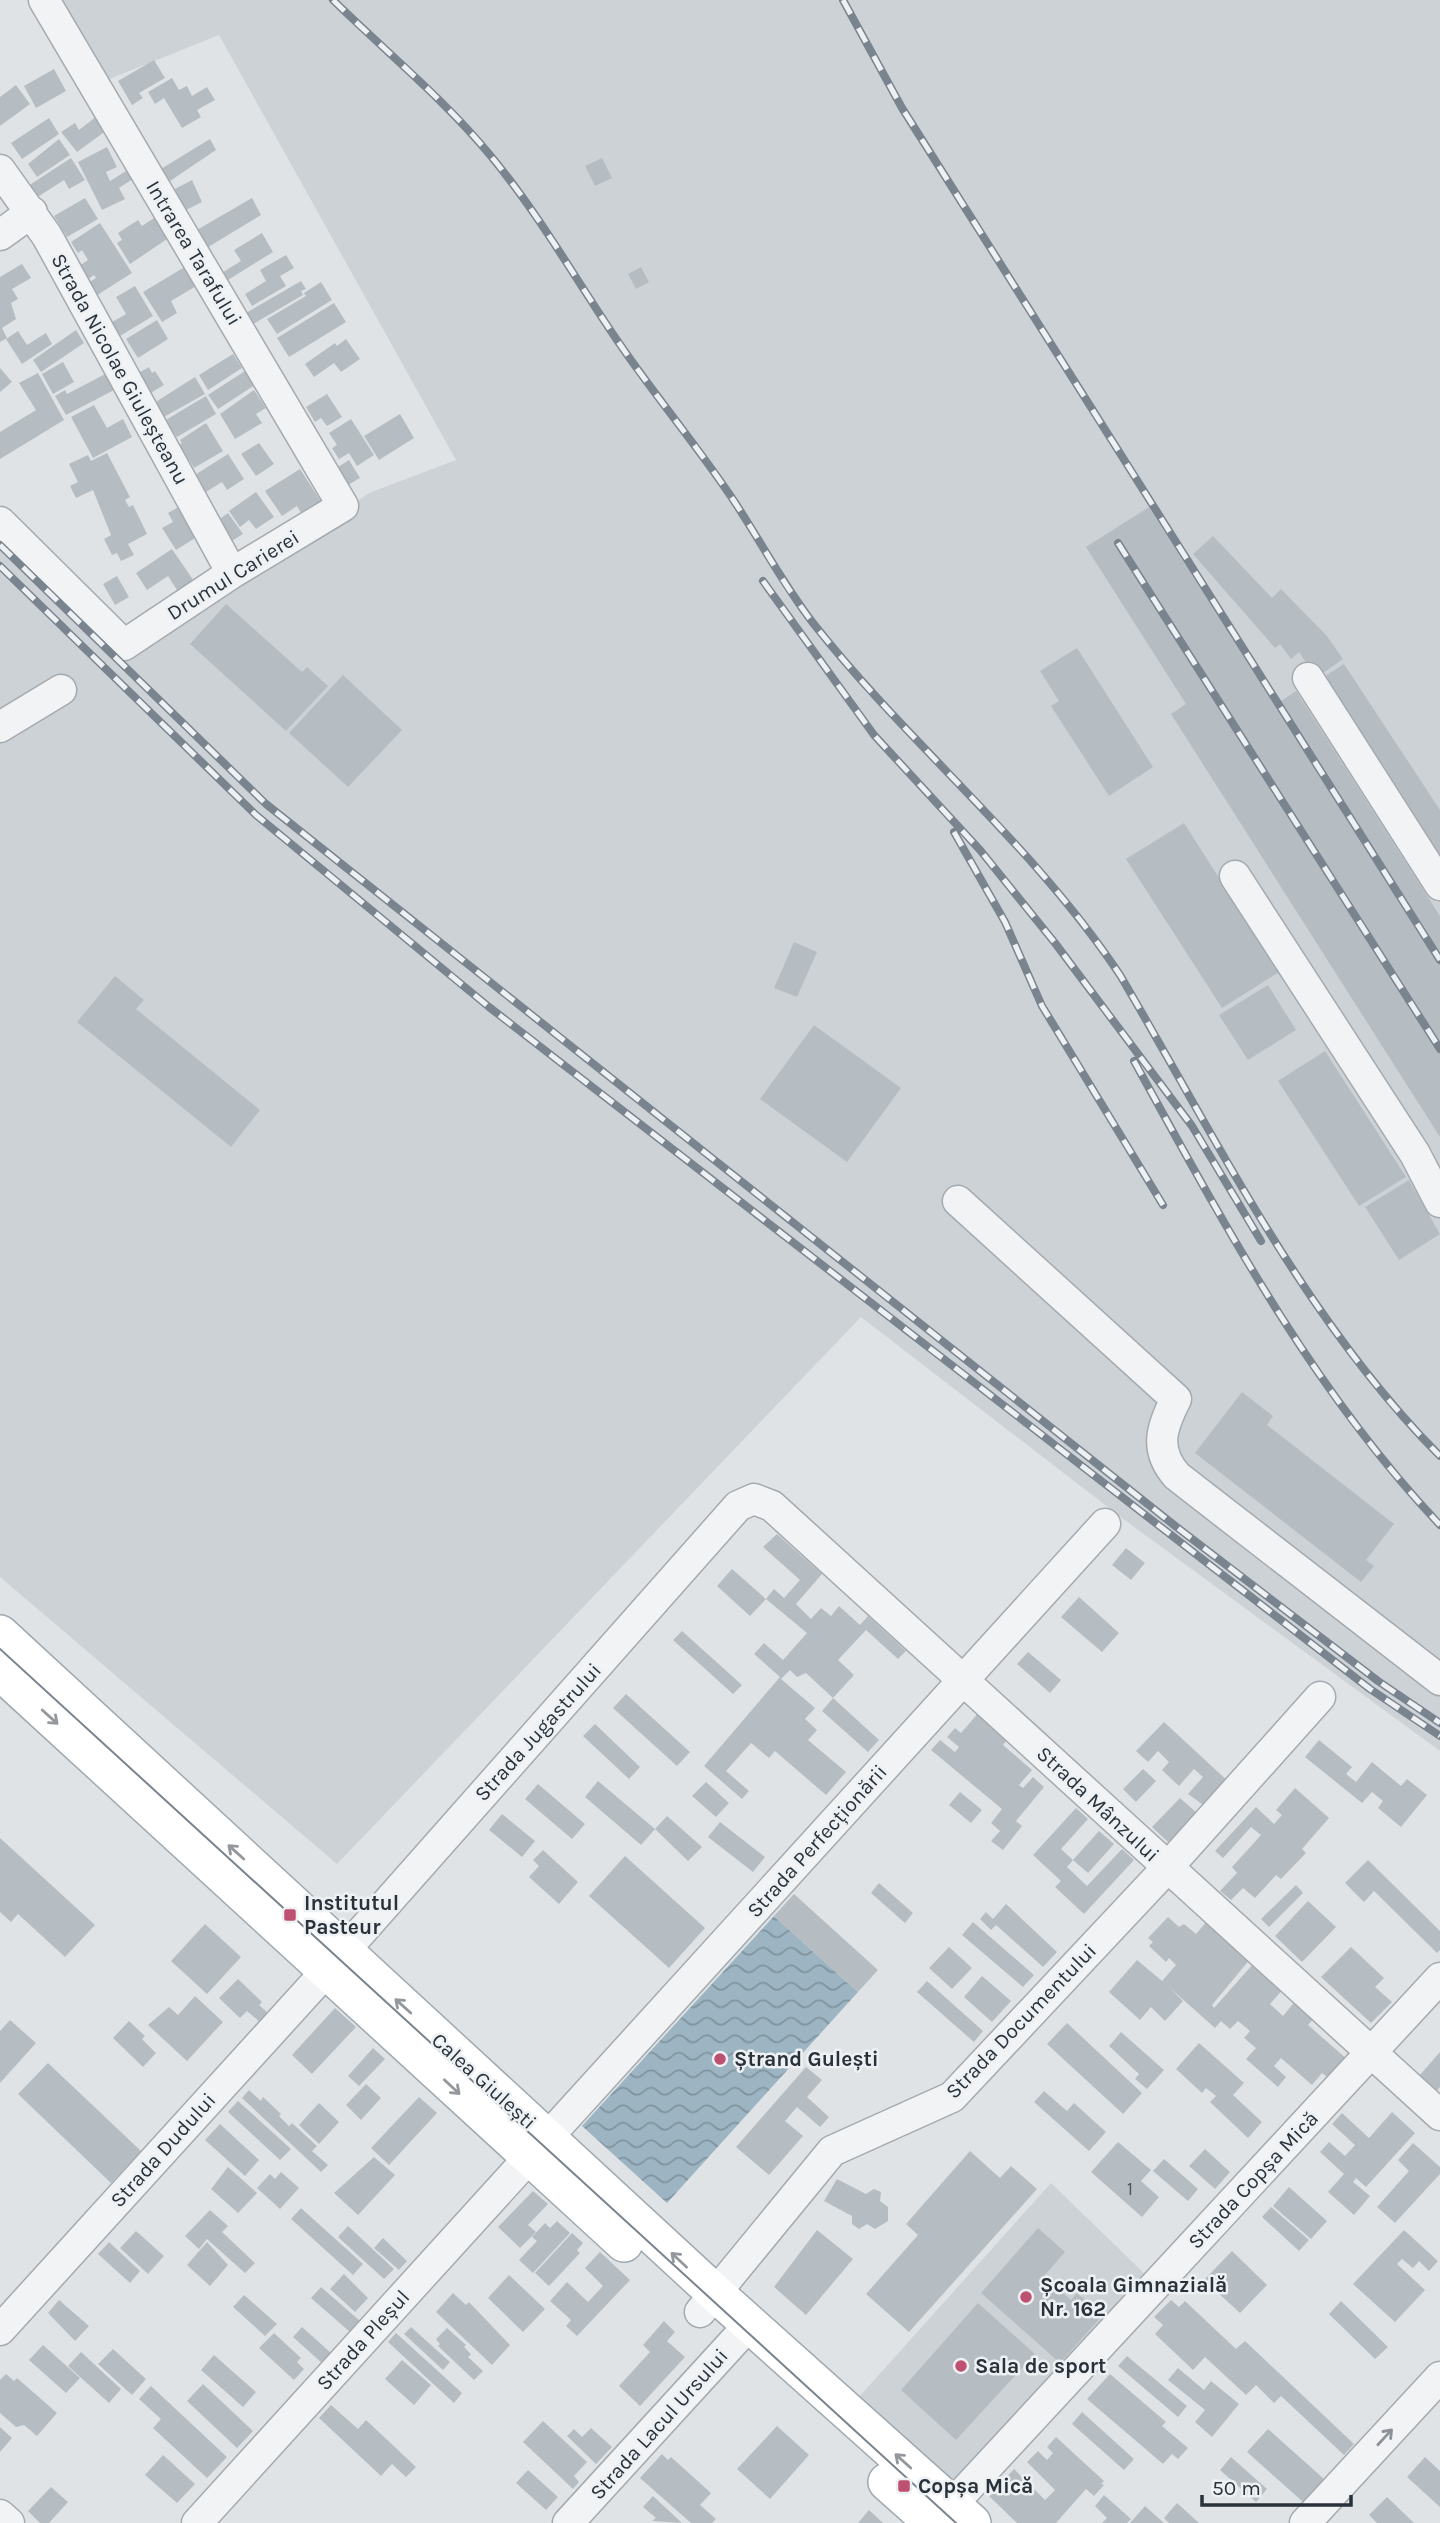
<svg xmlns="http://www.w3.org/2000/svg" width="1440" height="2523" font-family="Karla,sans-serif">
  <defs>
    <pattern id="water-waves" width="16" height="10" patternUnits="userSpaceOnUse" patternTransform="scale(1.75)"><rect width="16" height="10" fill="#9db5c2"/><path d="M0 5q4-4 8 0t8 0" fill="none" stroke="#80949f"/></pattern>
  </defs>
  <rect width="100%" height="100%" fill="#dfe3e6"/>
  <!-- built -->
  <path fill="#cdd2d7" d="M57 0H1440V1751L1122 1518 861 1317 337 1864 0 1577V528L130 655 369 493 456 460 219 35 107 80Z
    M1051 2183 1149 2278 957 2485 859 2397Z"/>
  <!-- water -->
  <path fill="url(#water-waves)" d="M774 1916 858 1992 667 2203 582 2126Z"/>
  <!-- building -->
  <path fill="#b6bdc2" d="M154 60 165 78 139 93 143 98 132 105 118 81Z
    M54 69 66 91 36 108 24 86Z
    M172 78 179 90 187 86 192 96 207 87 215 100 197 110 201 117 182 128 164 98 155 104 148 92Z
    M16 85 30 104 0 126V97Z
    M97 116 107 130 77 152 61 132 75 123 79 130Z
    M49 118 59 134 22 159 11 143Z
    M59 139 70 155 37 177 28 164Z
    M210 139 216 150 164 185 156 172Z
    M107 147 117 167 106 172 110 181 131 168 136 177 119 188 125 199 102 210 78 162Z
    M71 158 85 180 69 189 64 180 33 200 25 188Z
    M602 158 612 178 595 186 585 166Z
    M192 180 202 202 180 213 171 195 175 193V189Z
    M85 198 98 219 67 237 54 216Z
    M252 198 261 215 205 249 195 231Z
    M157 216 170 237 130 264 117 243 122 240 118 233 138 220 142 226Z
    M100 223 132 273 91 299 83 286 96 278 94 275 87 280 79 266 88 260 82 250 78 253 71 242Z
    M262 233 273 252 220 285 215 277 241 261 234 250Z
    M286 255 294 268 280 276 286 286 252 306 245 294 266 281 260 270Z
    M22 264 31 278 12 289 18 299 11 303 16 319 2 328 7 338 0 342V277Z
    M188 265 198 285 171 301 177 313 162 322 143 292Z
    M641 267 649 282 636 289 628 274Z
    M301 281 306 289 301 291 303 295 253 324 246 313Z
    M321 282 332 300 277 334 267 319 306 296 304 293Z
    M135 286 153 316 115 339 107 325 126 314 116 297Z
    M334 303 346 322 289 357 277 338Z
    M157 320 168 339 138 358 126 339Z
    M76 330 84 343 41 372 33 360Z
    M18 331 27 345 46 333 52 344 22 364 6 339Z
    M346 339 360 359 341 372 334 363 314 377 305 364 335 343 337 346Z
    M233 354 242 368 208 390 199 375Z
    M63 362 74 382 53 394 42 374Z
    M149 367 152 373 155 371 164 385 147 395 135 375Z
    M0 368 12 382 0 392Z
    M111 371 120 387 66 415 55 396 65 390 67 394Z
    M245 371 255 385 218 409 208 395Z
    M38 373 64 420 0 459V432L36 410 19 383Z
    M195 377 205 394 162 418 154 403Z
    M254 390 266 408 256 414 262 423 235 439 220 414Z
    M327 394 342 417 327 426 321 418 315 422 306 407Z
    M206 396 216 414 177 437 164 421Z
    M94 405 107 428 123 419 132 437 93 458 71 417Z
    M400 414 414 438 379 460 364 436Z
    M351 419 374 455 357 466 349 453 339 459 332 448 337 445 329 433Z
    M206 423 223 451 194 468 189 460 186 463 176 447 182 443 180 440Z
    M259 443 274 464 256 476 241 454Z
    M107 453 130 497 125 500 129 507 133 505 147 534 128 544 134 555 121 561 117 553 112 555 104 539 111 535 93 490 76 498 70 486 78 482 69 464 88 455 91 461Z
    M228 454 244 479 227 490 222 482 201 495 190 478Z
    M349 460 360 478 343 488 332 471Z
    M300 469 324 506 304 518 297 506 282 516 265 491Z
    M256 492 274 517 256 529 249 520 240 527 229 511Z
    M182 505 200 535 176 550 162 528 173 522 168 513Z
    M1149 507 1275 705 1296 691 1440 916V1137L1171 714 1186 704 1086 547Z
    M228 513 243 534 227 544 214 523Z
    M1213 536 1272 598 1281 589 1327 636 1343 659 1316 678 1299 652 1291 659 1280 644 1275 648 1193 554Z
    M172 549 200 590 184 601 168 576 147 590 136 573Z
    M117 576 129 597 115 605 103 584Z
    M226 604 302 672 307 667 328 686 286 731 190 644Z
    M1077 648 1153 767 1109 796 1051 706 1059 701 1040 671Z
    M1344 664 1440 810V865L1319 680Z
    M343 675 402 730 348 787 289 733Z
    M1184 823 1279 972 1222 1008 1126 859Z
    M794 942 817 952 797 997 774 988Z
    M115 976 144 1000 136 1009 260 1110 231 1147 77 1022Z
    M1268 985 1296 1030 1248 1060 1219 1015Z
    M814 1025 901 1088 847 1162 760 1099Z
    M1325 1051 1406 1177 1359 1206 1278 1081Z
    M1409 1180 1440 1234 1399 1260 1365 1207Z
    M1242 1392 1273 1416 1267 1425 1394 1524 1366 1560 1374 1566 1361 1582 1195 1453Z
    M777 1534 822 1574 796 1604 811 1619 821 1608 831 1616 839 1606 860 1625 868 1616 906 1651 898 1659 866 1630 838 1660 854 1675 833 1698 806 1673 797 1677 790 1670 781 1679 815 1708 805 1719 817 1730 808 1740 846 1772 826 1795 775 1751 769 1758 751 1743 726 1771 749 1791 742 1799 704 1766 780 1677 754 1654 764 1643 783 1660 807 1633 766 1599 750 1616 717 1586 732 1569 766 1599 774 1589 784 1598 800 1580 763 1547Z
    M1126 1548 1145 1563 1131 1580 1112 1565Z
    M1079 1597 1119 1633 1102 1652 1061 1617Z
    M682 1631 742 1685 733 1694 673 1640Z
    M1028 1652 1061 1680 1050 1693 1017 1664Z
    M626 1694 690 1752 677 1766 613 1708Z
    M833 1698 879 1740 868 1752 822 1711Z
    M980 1711 1010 1736 1003 1745 1032 1770 1019 1785 1023 1788 1033 1777 1044 1787 1016 1821 1022 1826 1003 1850 991 1841 1000 1831 991 1823 1002 1809 931 1750 940 1740 955 1752 959 1747 947 1737 955 1728 961 1733Z
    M1164 1722 1231 1784 1209 1809 1188 1794 1203 1777 1194 1769 1179 1786 1162 1770 1169 1762 1158 1751 1148 1762 1136 1751Z
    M595 1724 640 1767 629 1779 583 1736Z
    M1319 1740 1352 1767 1346 1774 1356 1782 1372 1762 1401 1786 1407 1779 1427 1795 1401 1827 1378 1808 1383 1801 1372 1792 1362 1803 1305 1757Z
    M1143 1769 1156 1781 1136 1802 1123 1789Z
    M598 1781 655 1829 641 1845 585 1797Z
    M706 1782 729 1803 716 1817 692 1796Z
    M538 1784 585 1824 572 1839 525 1799Z
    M1295 1788 1329 1818 1302 1849 1306 1853 1281 1879 1276 1875 1255 1898 1243 1888 1231 1900 1220 1891 1237 1873 1232 1867 1261 1835 1251 1827 1223 1858 1215 1851 1256 1807 1274 1824 1282 1815 1276 1810Z
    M960 1792 982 1810 971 1823 949 1805Z
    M1180 1798 1197 1813 1168 1842 1152 1827Z
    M1076 1808 1088 1819 1061 1849 1073 1860 1067 1867 1087 1886 1122 1849 1134 1860 1084 1914 1055 1887 1061 1881 1033 1855Z
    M502 1814 535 1841 522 1857 489 1830Z
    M667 1816 702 1847 688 1861 655 1829Z
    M720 1822 765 1857 753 1872 708 1837Z
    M1099 1831 1114 1844 1088 1873 1073 1860Z
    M0 1838 95 1925 65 1957 18 1914 11 1922 0 1912Z
    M543 1850 578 1882 559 1904 529 1877 539 1866 533 1860Z
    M625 1856 705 1928 669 1968 589 1896Z
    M1368 1860 1440 1931V1950L1437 1953 1374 1891 1364 1902 1345 1883Z
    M879 1883 913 1913 905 1923 871 1893Z
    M1296 1885 1303 1893 1269 1927 1261 1919Z
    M794 1894 878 1970 858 1992 774 1916Z
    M1308 1901 1336 1927 1302 1962 1275 1936Z
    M1006 1904 1057 1952 1043 1967 996 1925 991 1930 980 1919 986 1912 993 1919Z
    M1168 1917 1179 1927 1184 1924 1196 1934 1207 1921 1251 1958 1212 2005 1214 2008 1254 1963 1284 1988 1270 2004 1283 2016 1297 1999 1316 2016 1308 2025 1348 2060 1331 2080 1322 2073 1312 2085 1281 2058 1274 2066 1286 2077 1278 2087 1246 2059 1256 2048 1244 2038 1250 2031 1238 2021 1230 2029 1221 2021 1215 2028 1170 1988 1183 2001 1165 2021 1151 2007 1140 2020 1109 1992 1137 1960 1162 1981 1176 1965 1169 1958 1166 1962 1149 1946 1153 1942 1148 1938Z
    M973 1922 1034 1975 1023 1987 962 1935Z
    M205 1924 241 1957 207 1994 171 1961Z
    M949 1947 972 1968 952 1989 929 1968Z
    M1351 1947 1384 1978 1375 1987 1392 2002 1371 2023 1321 1977Z
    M982 1976 1011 2001 992 2022 964 1997Z
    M238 1979 262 2002 259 2005 270 2015 261 2023 247 2011 240 2018 219 1998Z
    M927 1981 983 2031 974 2042 917 1992Z
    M195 1996 223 2022 187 2061 148 2025 169 2007 178 2015Z
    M335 2008 356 2027 312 2074 292 2055Z
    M10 2020 36 2043 0 2083V2031Z
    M129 2021 145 2036 142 2039 156 2053 143 2067 113 2038Z
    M1067 2023 1142 2093 1123 2114 1047 2044Z
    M1121 2032 1164 2070 1147 2089 1135 2079 1139 2074 1109 2046Z
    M1199 2043 1244 2083 1233 2095 1262 2122 1248 2138 1210 2102 1216 2096 1206 2088 1202 2093 1176 2069Z
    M373 2048 385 2059 359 2086 348 2076Z
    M1440 2052V2087L1437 2091 1420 2075Z
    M48 2063 141 2151 111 2183 18 2094Z
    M806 2067 822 2080 807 2097 829 2117 820 2127 797 2107 785 2121 803 2136 769 2175 736 2147Z
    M366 2084 381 2098 361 2120 346 2105Z
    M249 2090 261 2101 263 2097 281 2114 279 2116 289 2126 292 2123 317 2146 312 2151 328 2165 321 2172 242 2098Z
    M1044 2091 1067 2111 1074 2103 1106 2132 1089 2151 1034 2102Z
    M419 2097 437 2113 389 2165 371 2148Z
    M238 2101 291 2149 280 2160 228 2112Z
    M319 2103 339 2122 319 2144 299 2125Z
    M1392 2112 1415 2133 1366 2187 1356 2178 1353 2182 1370 2196 1354 2215 1328 2192 1344 2174 1320 2152 1329 2142 1345 2156 1355 2145 1332 2124 1342 2113 1369 2138Z
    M220 2124 259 2160 245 2176 205 2140Z
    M1118 2142 1151 2170 1141 2181 1159 2197 1142 2217 1091 2172Z
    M1413 2143 1440 2167V2174L1395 2223 1377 2207 1409 2171 1398 2160Z
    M1205 2149 1230 2172 1215 2189 1189 2166Z
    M970 2151 1000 2178 1011 2166 1037 2189 909 2332 866 2294 918 2235 906 2224Z
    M374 2157 395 2175 358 2215 334 2193Z
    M1164 2159 1198 2189 1188 2201 1153 2171Z
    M228 2167 257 2193 238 2213 211 2189Z
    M281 2172 299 2188 280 2209 257 2188 270 2174 275 2179Z
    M837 2179 866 2194 874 2189 881 2192 880 2201 888 2207V2221L875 2229 867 2224 859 2229 852 2224V2216L824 2201Z
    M1289 2187 1327 2221 1311 2239 1273 2206Z
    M533 2191 548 2204 528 2225 536 2232 520 2248 498 2227Z
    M1271 2207 1309 2240 1299 2251 1262 2217Z
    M301 2208 363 2264 353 2275 291 2219Z
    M210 2210 228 2226 222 2232 255 2263 245 2273 207 2239 199 2249 185 2236Z
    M557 2221 570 2233 533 2273 519 2260 537 2241 532 2237 545 2223 550 2228Z
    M348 2226 394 2269 384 2279 338 2237Z
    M1038 2228 1065 2252 1044 2276 1071 2300 1077 2293 1103 2315 1060 2363 981 2293Z
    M817 2230 853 2259 806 2315 774 2287Z
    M1404 2230 1438 2261 1429 2271 1419 2261 1413 2268 1402 2259 1397 2264 1425 2290 1395 2322 1353 2284Z
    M136 2231 164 2256 148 2274 120 2248Z
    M572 2233 583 2243 577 2250 580 2253 549 2286 535 2273Z
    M383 2238 407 2261 399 2270 374 2248Z
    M109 2242 140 2271 130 2283 98 2254Z
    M207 2242 228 2265 210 2286 187 2265Z
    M1232 2251 1267 2285 1240 2313 1204 2280Z
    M600 2252 630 2280 577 2336 566 2326 571 2320 550 2301 567 2282 588 2302 603 2286 585 2268Z
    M344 2274 368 2298 355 2312 330 2289Z
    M509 2275 545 2309 523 2332 488 2298Z
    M321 2287 360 2321 350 2332 311 2298Z
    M453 2293 466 2305 469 2302 510 2345 492 2365 436 2312Z
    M244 2295 277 2324 265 2336 233 2307Z
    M59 2300 89 2326 75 2341 48 2313Z
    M1171 2300 1179 2307 1185 2301 1236 2349 1245 2341 1354 2444 1344 2455 1281 2396 1274 2403 1256 2385 1246 2395 1205 2357 1193 2370 1155 2334 1163 2325 1154 2317Z
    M1341 2301 1388 2347 1375 2359 1329 2314Z
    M978 2303 1035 2354 956 2440 901 2390Z
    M664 2321 675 2332 667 2341 685 2357 640 2406 619 2386 650 2352 643 2345Z
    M302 2327 331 2353 322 2363 293 2337Z
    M411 2327 450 2362 443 2370 404 2334Z
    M447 2328 466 2345 464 2347 471 2354 468 2357 483 2371 474 2380 438 2346 440 2344 436 2339Z
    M274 2333 301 2358 297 2362 304 2369 294 2380 259 2348Z
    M396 2333 462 2393 454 2403 388 2342Z
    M43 2345 80 2378 66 2393 29 2360Z
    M113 2349 146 2379 132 2395 98 2364Z
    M81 2352 121 2389 109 2403 68 2366Z
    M214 2355 256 2392 243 2407 201 2370Z
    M1127 2356 1187 2406 1178 2417 1118 2366Z
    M402 2360 431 2385 414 2405 385 2379Z
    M1178 2368 1204 2390 1211 2381 1239 2404 1212 2437 1195 2422 1205 2410 1168 2380Z
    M6 2374 14 2381 17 2378 57 2413 37 2436 24 2425 16 2427 0 2413V2380Z
    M1110 2374 1166 2422 1162 2426 1188 2448 1178 2459 1172 2454 1163 2464 1087 2399Z
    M203 2384 253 2431 237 2448 187 2401Z
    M151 2386 227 2457 207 2478 153 2428 161 2419 139 2399Z
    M331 2405 358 2429 366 2420 416 2467 406 2477 392 2464 381 2476 319 2418Z
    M1082 2412 1134 2459 1124 2470 1072 2424Z
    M543 2421 587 2462 574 2476 579 2482 573 2489 523 2442Z
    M777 2426 809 2455 770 2499 737 2469Z
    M0 2427 12 2438 0 2452Z
    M591 2428 612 2447 596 2464 567 2436 574 2429 582 2437Z
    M1268 2429 1324 2479 1303 2502 1247 2452Z
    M1056 2437 1104 2481 1101 2484 1104 2485 1094 2496 1086 2489 1056 2523H1017L989 2496 1014 2469 1045 2500 1055 2490 1027 2462 1038 2451 1047 2460 1053 2453 1047 2447Z
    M662 2454 668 2460 671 2457 711 2493 700 2505 716 2519 712 2523H691L640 2478Z
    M163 2455 195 2484 177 2503 145 2475Z
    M1231 2457 1267 2489 1256 2502 1220 2470Z
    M1425 2457 1440 2471V2507L1407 2477Z
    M528 2470 558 2497 546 2510 516 2483Z
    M51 2487 68 2502 49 2523H40L28 2511Z
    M1104 2495 1131 2519 1127 2523H1102L1107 2518 1095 2506Z
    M653 2496 682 2523 652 2521 656 2518 643 2507Z
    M1387 2497 1414 2523H1377L1369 2515Z
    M1177 2503 1199 2523H1169L1164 2518Z
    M1145 2506 1164 2523H1130Z
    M869 2510 883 2523H858Z"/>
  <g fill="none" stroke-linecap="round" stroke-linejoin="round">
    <!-- minor casing -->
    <g stroke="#a5aaaf" stroke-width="33">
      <path id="minor" d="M0 170 47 236 232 573
        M0 235 32 212
        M0 522 124 645 232 573 343 506 44 0
        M1308 678 1440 885
        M0 727 61 690
        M1235 876 1415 1154 1440 1202
        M958 1201 1176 1399C1161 1428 1154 1450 1177 1476L1440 1680
        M700 2312 832 2151 952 2097 1167 1868 1320 1697
        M0 2330 331 1966 738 1506 754 1499 772 1506 1440 2115
        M0 2515 9 2523
        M936 2522 1440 1978
        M197 2523 1105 1524
        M568 2523 750 2324
        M1305 2523 1440 2377"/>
    </g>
    <!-- major casing -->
    <g stroke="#9fa9b0" stroke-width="40">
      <path id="major" d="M0 1634 715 2293 972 2523
        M0 1671 624 2243
        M887 2482 933 2523"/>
    </g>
    <!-- minor -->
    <use href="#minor" stroke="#f1f3f5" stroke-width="30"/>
    <!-- major -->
    <use href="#major" stroke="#fff" stroke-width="37"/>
    <!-- tram -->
    <path stroke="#7a848e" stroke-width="2" d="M0 1649 956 2523"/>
    <!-- rail casing -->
    <g stroke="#7a848e" stroke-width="8">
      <path id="rail" d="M333 0C385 51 444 99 490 155 539 214 576 280 619 343 656 397 698 447 734 501 761 542 783 584 813 623 910 746 1033 844 1120 975 1217 1140 1304 1319 1440 1456
        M843 0 902 108 1440 960
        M1118 543 1440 1049
        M0 545 266 804 1174 1525 1378 1681 1440 1723
        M0 566 256 815 489 1007 1370 1689 1440 1736
        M763 581 874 735 980 850 1055 943 1192 1126 1261 1241
        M954 832 1005 922 1042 1006 1163 1205
        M1134 1061C1224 1224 1311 1388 1440 1525"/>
    </g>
    <!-- rail -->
    <use href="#rail" stroke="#eef1f4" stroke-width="5" stroke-dasharray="16" stroke-linecap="butt"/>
  </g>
  <!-- one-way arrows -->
  <defs><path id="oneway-shaft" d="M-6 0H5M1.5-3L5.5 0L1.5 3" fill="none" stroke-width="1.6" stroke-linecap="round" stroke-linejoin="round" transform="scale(1.75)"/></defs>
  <g stroke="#94989d">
    <use href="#oneway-shaft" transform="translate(50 1717) rotate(42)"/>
    <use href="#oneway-shaft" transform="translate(236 1852) rotate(-138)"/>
    <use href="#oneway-shaft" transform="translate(403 2006) rotate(-138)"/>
    <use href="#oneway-shaft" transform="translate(452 2087) rotate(43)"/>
    <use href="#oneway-shaft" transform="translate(679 2260) rotate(-137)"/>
    <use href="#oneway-shaft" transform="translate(903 2461) rotate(-138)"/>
  </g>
  <use stroke="#8d9298" href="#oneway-shaft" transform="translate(1385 2437) rotate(-47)"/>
  <!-- markers -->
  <g fill="#be5171" stroke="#eef1f4" stroke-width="2.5">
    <rect x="283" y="1908" width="14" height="14" rx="3.5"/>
    <circle cx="720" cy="2059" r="7"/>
    <circle cx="1026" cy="2297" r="7"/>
    <circle cx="961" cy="2366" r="7"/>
    <rect x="897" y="2479" width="14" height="14" rx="3.5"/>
  </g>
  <g text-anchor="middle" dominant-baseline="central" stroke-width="5" stroke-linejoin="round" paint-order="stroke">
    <!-- number labels -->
    <g font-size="18" fill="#4c555d">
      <text x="1130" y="2189">1</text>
    </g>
    <!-- street labels -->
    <g font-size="21" fill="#29323b" stroke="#eef1f4">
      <text transform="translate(194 253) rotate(59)">Intrarea Tarafului</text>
      <text transform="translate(120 369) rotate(61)">Strada Nicolae Giuleșteanu</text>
      <text transform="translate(233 575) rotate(-32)">Drumul Carierei</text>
      <text transform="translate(538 1732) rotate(-48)">Strada Jugastrului</text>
      <text transform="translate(1098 1804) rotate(43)">Strada Mânzului</text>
      <text transform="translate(817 1841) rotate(-48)">Strada Perfecționării</text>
      <text transform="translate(1021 2021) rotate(-46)">Strada Documentului</text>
      <text transform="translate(484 2081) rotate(42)">Calea Giulești</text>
      <text transform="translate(163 2150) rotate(-48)">Strada Dudului</text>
      <text transform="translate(1253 2180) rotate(-47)">Strada Copșa Mică</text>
      <text transform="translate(363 2340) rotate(-48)">Strada Pleșul</text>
      <text transform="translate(659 2424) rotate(-48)">Strada Lacul Ursului</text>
    </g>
    <!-- poi labels -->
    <g font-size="21" font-weight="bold" fill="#29323b" stroke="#eef1f4" text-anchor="start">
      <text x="304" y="1903">Institutul<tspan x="304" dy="24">Pasteur</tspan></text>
      <text x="734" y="2059">Ștrand Gulești</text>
      <text x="1040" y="2285">Școala Gimnazială<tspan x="1040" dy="24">Nr. 162</tspan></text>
      <text x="975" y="2366">Sala de sport</text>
      <text x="918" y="2486">Copșa Mică</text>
    </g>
  </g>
  <!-- scale -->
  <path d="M1202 2495v10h149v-10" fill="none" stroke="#29323b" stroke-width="3.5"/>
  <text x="1212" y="2495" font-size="21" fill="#29323b" stroke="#eef1f4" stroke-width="5" paint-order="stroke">50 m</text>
</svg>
